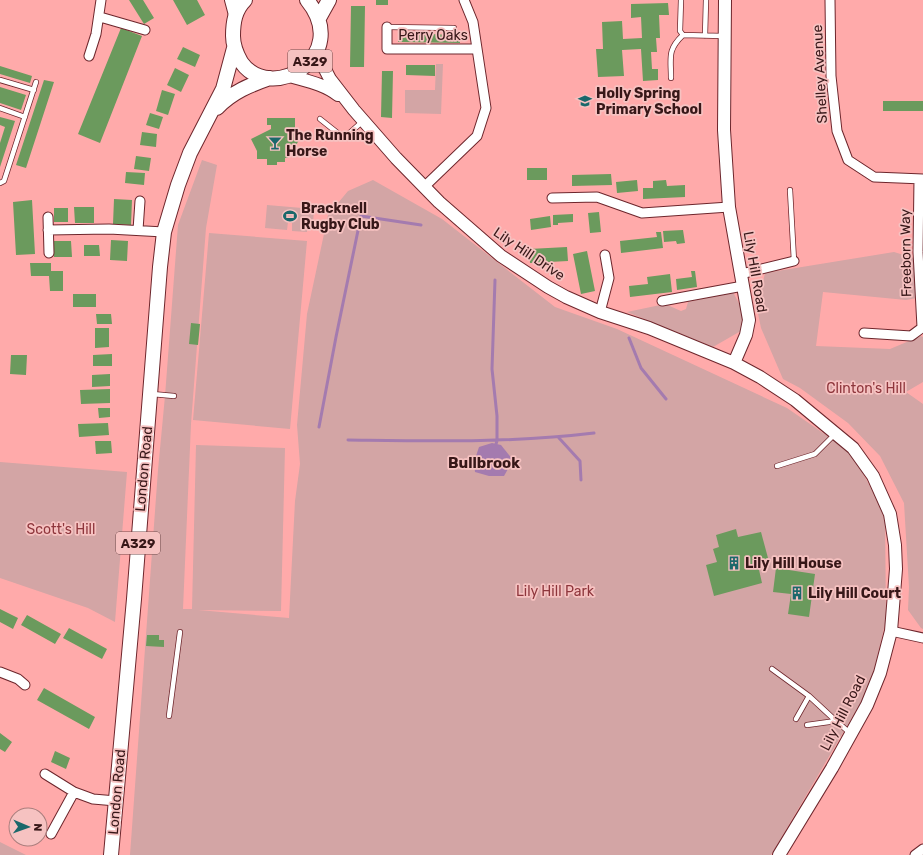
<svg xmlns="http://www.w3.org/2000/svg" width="923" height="855" font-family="Rubik,sans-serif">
  <rect width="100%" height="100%" fill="#faa"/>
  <!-- green -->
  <path fill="#d3a5a5" d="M436 64H443L441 114 405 113V90H435Z
    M202 160 217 165 206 228 191 424 183 609H192L196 445 285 448 281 611 198 610 289 618 295 501 300 464 297 425 307 314 328 215 348 191 373 180 442 219 555 307 617 329 787 408 852 453 885 514 886 620 870 687 771 855H130L158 470 165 396 178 225Z
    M267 205 314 209 313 224H307V232L292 231V223L288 222 287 230 265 228Z
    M209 233 307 241 290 429 193 420Z
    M894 252 923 261V297L906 300 823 292 816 346 890 349 921 336 923 337V382L906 392 923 404V629L921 628 908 610 909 587 904 503 880 456 848 423 800 388 783 379 761 328 754 294 761 291 765 273Z
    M733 292 744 313 746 328 713 347 627 312 665 304 681 311 686 309 688 302Z
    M0 462 127 472 115 622 88 608 0 578Z
    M0 842 26 855H0Z"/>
  <!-- water -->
  <path fill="#a47baf" d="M492 443 501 445 513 460 504 476H489L475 472 474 462 479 447Z"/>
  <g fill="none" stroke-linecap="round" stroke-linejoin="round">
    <!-- stream -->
    <path stroke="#a47baf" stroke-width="3" d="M495 280 492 369 497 416V441L496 444
      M629 338 641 368 666 399
      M319 427 336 337 361 216 421 225
      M559 438 580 461 581 480
      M348 440C430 441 512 443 594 433"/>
  </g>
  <!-- building -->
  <path fill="#6b9a5d" d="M129 0H143L154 18 144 24Z
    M173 0H197L205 15 187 25Z
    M376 0H388V5H376Z
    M668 3 669 15H659L660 38H656L657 52H651L652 69H658V80L643 81 641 49 622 50 624 76 598 77 596 49H603L602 22 622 21 623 39 642 38 641 17 631 18V4Z
    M351 6H365L364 67H350Z
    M121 28 142 36 100 143 78 134Z
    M398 33 460 35V43L398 42Z
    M183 47 200 55 195 67 177 59Z
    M406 65H435V76L406 75Z
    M0 66 32 76 30 83 0 74Z
    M175 68 189 75 181 92 167 85Z
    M382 71H393L392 118 381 117Z
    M44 80 54 82 26 168 16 165Z
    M0 87 26 95 21 110 0 103Z
    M162 90 175 94 168 115 156 111Z
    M883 101H923V111H883Z
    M150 113 163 117 159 129 146 125Z
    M0 117 15 121 0 167V143L5 127 0 125Z
    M267 118H295V130L302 133 295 148H291L288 158H285V162H277V165H267V159H257V151L251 139 271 129V125H267Z
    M142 132 157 134 156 147 140 145Z
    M136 156 151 158 149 171 134 169Z
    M527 168H547V180H527Z
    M126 172 145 173 144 185 125 183Z
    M611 174 612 185 572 186V175Z
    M637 180 638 191 617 193 616 182Z
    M666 180 667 186 685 185V197L643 199V188H653V181Z
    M114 199 132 200 131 225 113 224Z
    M32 200 35 254 16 255 13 202Z
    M74 207H94V223H75Z
    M54 208H68V222H54Z
    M599 212 601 232 590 233 588 213Z
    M573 214V222L558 223V225H553V215Z
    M550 216 551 227 531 230 530 219Z
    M683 230 685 243 677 244 676 241 664 242 663 231Z
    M656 232H661L663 248 621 253 620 241 657 237Z
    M111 240 128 241 127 261 110 260Z
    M54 241H71L72 257H54Z
    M84 245H99L100 256H84Z
    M567 247 568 261 530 263 529 249Z
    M587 251 595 291 581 294 573 254Z
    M30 263H51V271H63V291H50L49 276H31Z
    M691 271H695L697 287 677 290 676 279 692 277Z
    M670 274 672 292 630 297 629 286 648 284 647 277Z
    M73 294H96V307H73Z
    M96 314H111L112 324H97Z
    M191 323 200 324 198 345 189 344Z
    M95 328H109V347L95 348Z
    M112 354V366H93V355Z
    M11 355H27L26 375 10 374Z
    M110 374V386L92 387V375Z
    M110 389V403L81 404 80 390Z
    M98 408H110V417L99 418Z
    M108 423 109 435 79 437 78 424Z
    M95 441H111L112 453 96 454Z
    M736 529 738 537 761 532 768 558 757 561 762 583 714 596 706 565 717 562 713 549 719 547 716 535Z
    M776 568 815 574 809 617 788 614 791 594 773 592Z
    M0 609 18 618 13 629 0 622Z
    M27 615 61 634 55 644 21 625Z
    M69 628 107 649 102 659 63 638Z
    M147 635H159V640H164V647L146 646Z
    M44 688 95 717 89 729 37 700Z
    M0 733 12 742 5 752 0 749Z
    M55 751 70 758 66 769 51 762Z"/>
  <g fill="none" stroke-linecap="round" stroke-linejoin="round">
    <!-- lane casing -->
    <g stroke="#6d262c" stroke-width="6">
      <path id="lane" d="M681 0 680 31 683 35 723 36
        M387 27 454 28
        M705 36 706 0
        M671 78C671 58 667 50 683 35
        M0 80 34 90
        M0 108 25 117
        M320 119 344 138 363 121
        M0 183 4 181 36 82
        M790 190 794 261
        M152 394 174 396
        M777 466 815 454 835 434
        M772 669 809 696 836 721 850 733
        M169 716 180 632
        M796 719 809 696
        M807 725 836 721"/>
    </g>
    <!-- street casing -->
    <g stroke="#6d262c" stroke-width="11">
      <path id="street" d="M830 0 831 76 837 131 848 160 874 177 923 179
        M100 17 145 30
        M387 27V49H477
        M89 56 96 34 101 0
        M919 179 918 252 922 327
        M424 187 477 136 486 108 473 22 464 0
        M552 198 597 197 642 213 729 207
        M48 217 49 253
        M48 230 109 229 164 232
        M138 230 140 201
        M741 274 794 261
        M662 301 743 286
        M600 312 609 278 605 255
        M864 333 911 336 923 327
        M891 631 923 638
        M0 672 18 679 25 685
        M45 774 74 792 93 799 116 801
        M51 834 74 792
        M915 855 923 849"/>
    </g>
    <!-- secondary casing -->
    <g stroke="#6d262c" stroke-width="14">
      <path id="secondary" d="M231 0 235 15
        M725 0 724 130 729 207 749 320 746 335 734 363
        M316 52 330 79 354 110 396 158 439 202 501 256 548 287 566 297 600 312 649 328 734 363 760 377 795 400 853 448 873 476 890 514 895 545 896 569 891 631 880 673 867 705 832 768 779 855
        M290 76C307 81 324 84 338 95"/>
    </g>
    <!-- primary casing -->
    <g stroke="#6d262c" stroke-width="16">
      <path id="primary" d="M245 0C235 10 233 22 233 36 233 46 236 53 241 62 271 105 353 56 307 0
        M319 18 329 0
        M217 108C232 92 250 85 270 78
        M111 855 134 599 160 267 164 232 178 185 190 153 223 89 234 48"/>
    </g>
    <!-- lane -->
    <use href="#lane" stroke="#fff" stroke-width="4.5"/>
    <!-- street -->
    <use href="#street" stroke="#fff" stroke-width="9"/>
    <!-- secondary -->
    <use href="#secondary" stroke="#fff" stroke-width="12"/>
    <!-- primary -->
    <use href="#primary" stroke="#fff" stroke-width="14"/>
  </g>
  <!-- icons -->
  <defs>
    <g id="school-bare" transform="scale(1.08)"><path d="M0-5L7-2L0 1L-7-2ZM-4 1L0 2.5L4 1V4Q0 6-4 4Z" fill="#1a686b" stroke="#f6c2c1" stroke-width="2.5" paint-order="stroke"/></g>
    <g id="bar-bare" transform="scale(1.08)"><path d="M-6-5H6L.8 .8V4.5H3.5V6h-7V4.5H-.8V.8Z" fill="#1a686b" stroke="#f6c2c1" stroke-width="2.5" paint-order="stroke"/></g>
    <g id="stadium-bare" transform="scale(1.08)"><path d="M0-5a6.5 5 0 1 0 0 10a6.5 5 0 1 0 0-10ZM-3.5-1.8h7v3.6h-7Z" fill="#1a686b" stroke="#f6c2c1" stroke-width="2.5" paint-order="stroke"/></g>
    <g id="building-bare" transform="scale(1.08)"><path d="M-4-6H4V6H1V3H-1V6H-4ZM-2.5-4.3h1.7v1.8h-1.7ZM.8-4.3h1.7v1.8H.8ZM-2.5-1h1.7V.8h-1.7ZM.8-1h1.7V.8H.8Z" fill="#1a686b" stroke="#f6c2c1" stroke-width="2.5" paint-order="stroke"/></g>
  </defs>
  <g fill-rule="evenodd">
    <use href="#school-bare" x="585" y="101"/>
    <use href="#bar-bare" x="275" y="143"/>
    <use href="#stadium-bare" x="290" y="216"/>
    <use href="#building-bare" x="734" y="563"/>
    <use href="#building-bare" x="797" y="593"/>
  </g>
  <g text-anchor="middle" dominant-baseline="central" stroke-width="3.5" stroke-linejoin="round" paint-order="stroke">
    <!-- shield labels -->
    <g fill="#f6c2c1" stroke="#704a4b" stroke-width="1">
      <rect x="288" y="50" width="44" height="22" rx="3"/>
      <rect x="116" y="532" width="44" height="22" rx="3"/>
    </g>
    <g font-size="13" font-weight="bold" fill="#371718">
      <text x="310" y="61">A329</text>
      <text x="138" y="543">A329</text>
    </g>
    <!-- street labels -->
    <g font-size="14" fill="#371718" stroke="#f6c2c1">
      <text x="433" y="35">Perry Oaks</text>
      <text transform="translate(820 74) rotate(-93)">Shelley Avenue</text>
      <text transform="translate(906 253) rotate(-91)">Freeborn Way</text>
      <text transform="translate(529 254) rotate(34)">Lily Hill Drive</text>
      <text transform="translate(755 272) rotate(80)">Lily Hill Road</text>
      <text transform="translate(144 469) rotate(-85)">London Road</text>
      <text transform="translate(843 713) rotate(-63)">Lily Hill Road</text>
      <text transform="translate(117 792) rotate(-85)">London Road</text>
    </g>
    <!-- poi labels -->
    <g font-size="14" font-weight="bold" fill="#371718" stroke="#f6c2c1" text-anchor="start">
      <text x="596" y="93">Holly Spring<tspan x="596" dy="16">Primary School</tspan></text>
      <text x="286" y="135">The Running<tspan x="286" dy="16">Horse</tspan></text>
      <text x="301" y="208">Bracknell<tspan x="301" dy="16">Rugby Club</tspan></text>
      <text x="745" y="563">Lily Hill House</text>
      <text x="808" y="593">Lily Hill Court</text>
    </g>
    <!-- park labels -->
    <g font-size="14" fill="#8e363c" stroke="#f6c2c1">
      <text x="866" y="388">Clinton's Hill</text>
      <text x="61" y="529">Scott's Hill</text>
      <text x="555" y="591">Lily Hill Park</text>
    </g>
    <!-- neighbourhood labels -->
    <g font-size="15" font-weight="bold" fill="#371718" stroke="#f6c2c1">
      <text x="484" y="463">Bullbrook</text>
    </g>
  </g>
  <!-- north arrow -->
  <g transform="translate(28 827) rotate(92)"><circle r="19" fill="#f6c2c1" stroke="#aa7e7d"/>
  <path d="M0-3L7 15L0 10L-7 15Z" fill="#1a686b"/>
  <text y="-6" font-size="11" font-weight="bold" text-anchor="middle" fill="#371718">N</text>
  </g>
</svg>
